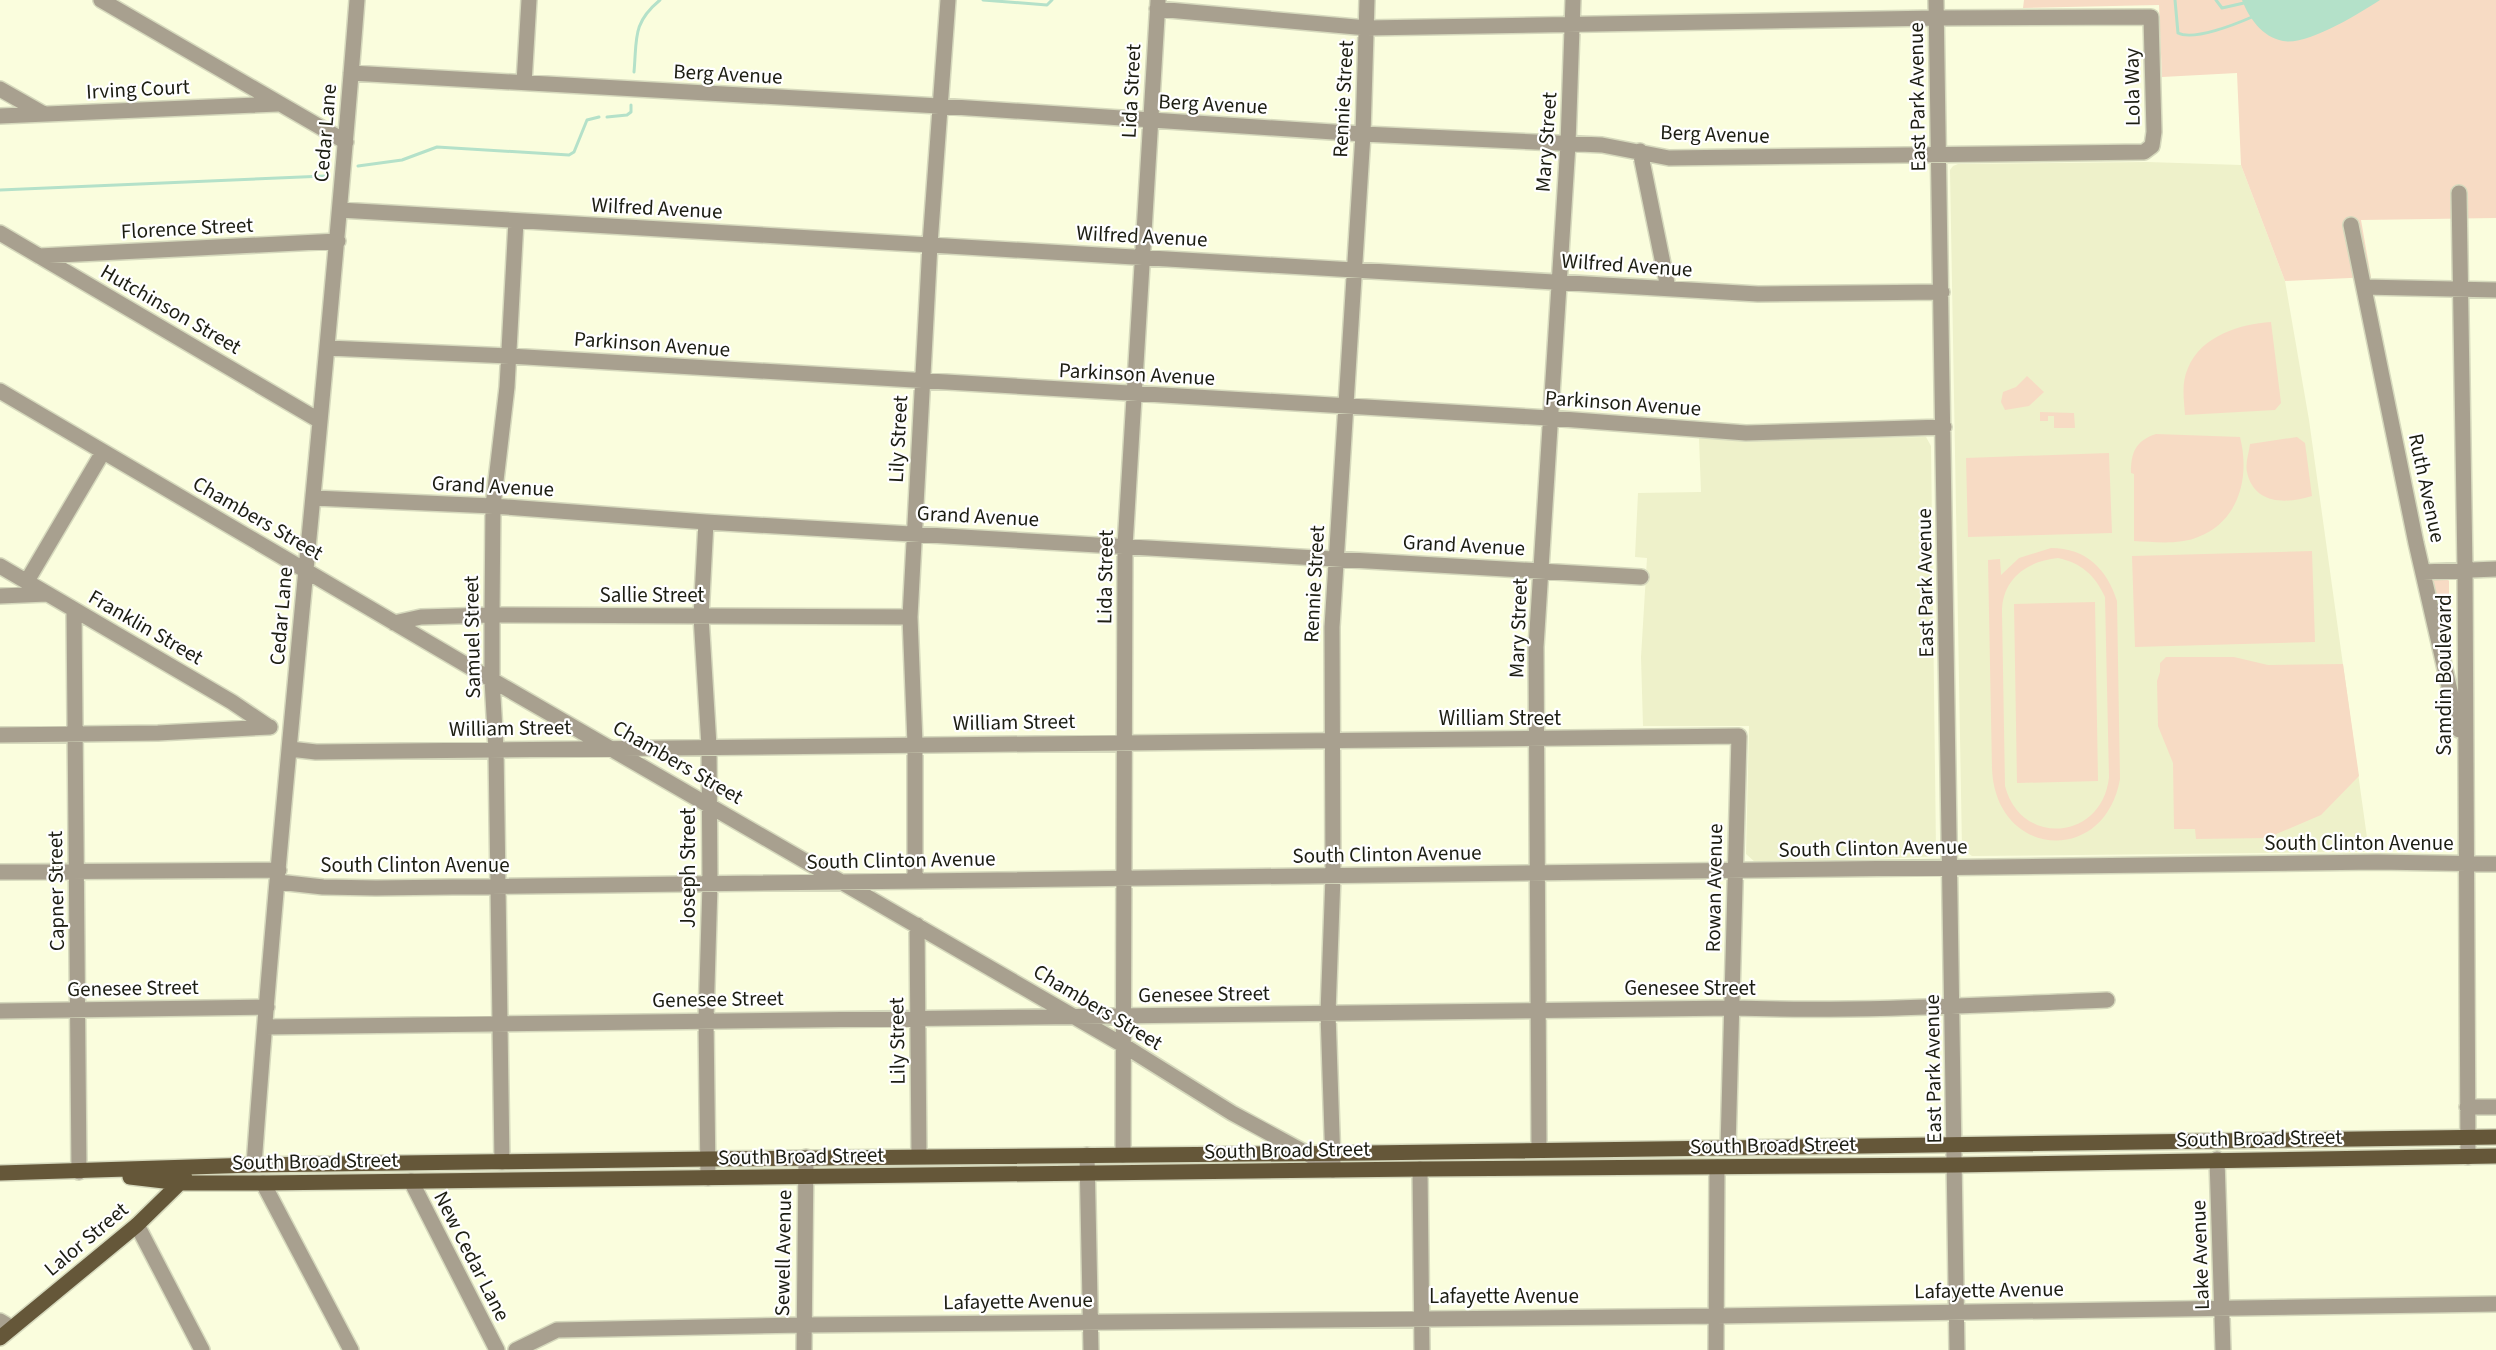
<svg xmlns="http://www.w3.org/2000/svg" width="2496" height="1350" font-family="'Source Sans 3',sans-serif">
  <rect width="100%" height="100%" fill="#fafddd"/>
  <!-- built -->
  <path fill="#eef1ca" d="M2147 162 2241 165 2285 281 2309 420 2369 852 1972 856 1962 849 1950 170 1953 166 1958 164Z
    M1926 437 1931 446 1936 850 1927 857 1756 863 1746 854 1749 726H1643L1641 657 1647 558 1635 557 1638 493 1701 492 1699 438 1741 440Z"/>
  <!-- green -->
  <path fill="#f7dbc4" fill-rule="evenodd" d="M2024 0H2496V218L2361 220 2371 277 2285 281 2241 165 2237 73 2162 77 2159 5 2023 8Z
    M2271 322 2281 403 2275 410 2185 415C2184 400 2181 383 2188 368 2201 336 2240 324 2271 322Z
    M2027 376 2044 392 2029 406 2005 410 2001 402 2003 392 2016 387Z
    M2040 412 2074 413 2075 428H2054V416H2048V421H2040Z
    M2156 434 2240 437C2250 476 2240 521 2198 537 2179 545 2154 542 2134 541V474L2131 473C2131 453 2135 441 2156 434Z
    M2297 437 2305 443 2312 496C2287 504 2254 505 2247 472 2245 463 2249 453 2250 444Z
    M2109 453 2112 533 1968 537 1966 458Z
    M2051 548C2086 548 2107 569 2117 601L2120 779C2105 866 1996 859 1992 769L1988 560 2000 559 2001 575 2019 558ZM2058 558C2081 563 2095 575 2105 597L2109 777C2103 840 2021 848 2005 786L2002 612C2002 579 2027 561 2058 558Z
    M2312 551 2315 642 2135 647 2132 556Z
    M2446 577 2449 581V619L2443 625H2441L2430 578Z
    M2095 602 2098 781 2017 783 2014 604Z
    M2166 657H2234L2268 665 2343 664 2359 776 2321 815 2267 838 2196 839 2195 829H2174L2173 763 2158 726 2157 681 2160 672V663Z"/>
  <!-- water -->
  <path fill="#b4e1c9" d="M2242 0H2380C2360 13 2307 46 2283 41 2262 37 2249 18 2242 0Z"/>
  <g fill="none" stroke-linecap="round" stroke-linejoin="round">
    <!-- stream -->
    <path stroke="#b4e1c9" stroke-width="3" d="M983 0 1047 5 1052 0
      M2175 0 2178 33C2194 41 2236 24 2252 17
      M2216 0 2222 8 2244 3
      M634 72C637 39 632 23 660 0
      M607 117 627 115 631 112V105
      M358 166 402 160 437 147 569 155 574 152 587 120 599 117
      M0 190 325 176"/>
    <!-- minor casing -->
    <g stroke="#d6d9bd" stroke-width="18">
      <path id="minor" d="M101 0 346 142
        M1936 0 1957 1350
        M351 73 939 106 1363 134 1602 145 1669 158 2144 152 2152 146 2154 132 2151 17 1936 18 1367 28 1157 9
        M524 83 529 0
        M0 89 44 114
        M0 116 278 104
        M1640 151 1668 288
        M2459 193 2465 570 2468 1157
        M340 210 1758 294 1942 292
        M2351 225 2416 543 2459 730
        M0 233 320 421
        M39 256 338 241
        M2364 287 2496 290
        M328 348 509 356 1549 418 1746 433 1944 427
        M0 391 492 680 1123 1045 1232 1113 1306 1153 1333 1170
        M314 498 493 506 706 522 1641 577
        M706 522 701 616 709 746 710 884 706 1020 708 1178
        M0 566 232 702 269 727
        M2423 572 2496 569
        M27 581 103 452
        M0 596 47 594
        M74 610 79 1172
        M394 623 421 617 492 615 910 617
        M0 735 158 733 270 727
        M290 749 316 752 1739 736 1728 1148
        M0 872 279 870
        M915 881V744L910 617 930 244 948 0
        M278 882 323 887 376 888 2377 862 2496 864
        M917 925 919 1156
        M0 1011 267 1007
        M265 1027 1733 1008C1857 1012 1982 1005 2107 1000
        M2467 1107H2496
        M1539 1150 1536 647 1568 144 1573 0
        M1087 1155 1091 1350
        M1123 1155 1125 546 1158 1
        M2217 1159 2223 1350
        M502 1162 496 749 492 680V615L493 506 507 387 516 221
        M1333 1164 1328 1013 1333 876 1332 627 1363 134 1367 0
        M254 1165C282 776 327 389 357 0
        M1420 1169 1422 1350
        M411 1181 497 1350
        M263 1183 351 1350
        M137 1225 202 1350
        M0 1321 12 1328
        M516 1350 557 1330 804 1325 1717 1316 2496 1304
        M804 1350 806 1157
        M1716 1350 1717 1167"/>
    </g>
    <!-- major casing -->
    <g stroke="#d6d9bd" stroke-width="18">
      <path id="major" d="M0 1173 254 1165 708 1159 1366 1153 2496 1137
        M130 1177 181 1183H263L1420 1169 1955 1165 2496 1156
        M0 1338 137 1225 185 1178"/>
    </g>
    <!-- minor -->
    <use href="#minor" stroke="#a8a08f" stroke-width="15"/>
    <!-- major -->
    <use href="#major" stroke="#655739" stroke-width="15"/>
  </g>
  <g text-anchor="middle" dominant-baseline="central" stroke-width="4.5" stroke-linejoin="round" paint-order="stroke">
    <!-- street labels -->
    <g font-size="21" fill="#1c1d12" stroke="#fff">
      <text transform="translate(728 74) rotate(3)">Berg Avenue</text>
      <text transform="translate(2132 87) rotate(-91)">Lola Way</text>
      <text transform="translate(138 89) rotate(-3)">Irving Court</text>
      <text transform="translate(1131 91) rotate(-87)">Lida Street</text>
      <text transform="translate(1917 97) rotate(-91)">East Park Avenue</text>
      <text transform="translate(1343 99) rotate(-87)">Rennie Street</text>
      <text transform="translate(1213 104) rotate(3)">Berg Avenue</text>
      <text transform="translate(325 133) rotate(-85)">Cedar Lane</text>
      <text transform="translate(1715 134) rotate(2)">Berg Avenue</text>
      <text transform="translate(1546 142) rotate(-86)">Mary Street</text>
      <text transform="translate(657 208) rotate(3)">Wilfred Avenue</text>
      <text transform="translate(187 228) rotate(-3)">Florence Street</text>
      <text transform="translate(1142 236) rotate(3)">Wilfred Avenue</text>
      <text transform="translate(1627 265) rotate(4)">Wilfred Avenue</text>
      <text transform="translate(171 309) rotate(30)">Hutchinson Street</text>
      <text transform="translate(652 344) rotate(4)">Parkinson Avenue</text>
      <text transform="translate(1137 374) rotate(3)">Parkinson Avenue</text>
      <text transform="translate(1623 403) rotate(4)">Parkinson Avenue</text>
      <text transform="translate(898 439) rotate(-87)">Lily Street</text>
      <text transform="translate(493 486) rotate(3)">Grand Avenue</text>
      <text transform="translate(2427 488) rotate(78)">Ruth Avenue</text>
      <text transform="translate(978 516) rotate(3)">Grand Avenue</text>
      <text transform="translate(258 518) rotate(30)">Chambers Street</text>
      <text transform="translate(1464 545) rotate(3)">Grand Avenue</text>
      <text transform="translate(1105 577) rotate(-89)">Lida Street</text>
      <text transform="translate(1925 583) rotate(-91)">East Park Avenue</text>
      <text transform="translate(1314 584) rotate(-87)">Rennie Street</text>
      <text x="652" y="595">Sallie Street</text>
      <text transform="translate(281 616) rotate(-85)">Cedar Lane</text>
      <text transform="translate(146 627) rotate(30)">Franklin Street</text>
      <text transform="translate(1518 628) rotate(-88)">Mary Street</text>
      <text transform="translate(472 637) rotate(-91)">Samuel Street</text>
      <text transform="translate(2444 675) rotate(-90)">Samdin Boulevard</text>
      <text x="1500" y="718">William Street</text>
      <text transform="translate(1014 722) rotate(-1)">William Street</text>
      <text transform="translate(510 728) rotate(-1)">William Street</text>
      <text transform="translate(678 762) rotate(30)">Chambers Street</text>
      <text x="2359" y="843">South Clinton Avenue</text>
      <text transform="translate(1873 848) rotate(-1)">South Clinton Avenue</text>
      <text transform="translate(1387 854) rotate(-1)">South Clinton Avenue</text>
      <text transform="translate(901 860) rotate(-1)">South Clinton Avenue</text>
      <text x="415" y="865">South Clinton Avenue</text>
      <text transform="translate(688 868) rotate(-90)">Joseph Street</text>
      <text transform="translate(1714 888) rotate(-89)">Rowan Avenue</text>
      <text transform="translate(56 891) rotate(-91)">Capner Street</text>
      <text transform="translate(133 988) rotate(-1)">Genesee Street</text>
      <text x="1690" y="988">Genesee Street</text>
      <text transform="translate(1204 994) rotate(-1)">Genesee Street</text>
      <text transform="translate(718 999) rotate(-1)">Genesee Street</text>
      <text transform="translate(1098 1007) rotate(31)">Chambers Street</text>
      <text transform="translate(897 1041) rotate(-91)">Lily Street</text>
      <text transform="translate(1933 1069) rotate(-91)">East Park Avenue</text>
      <text transform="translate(2259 1138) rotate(-1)">South Broad Street</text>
      <text transform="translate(1773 1145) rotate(-1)">South Broad Street</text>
      <text transform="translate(1287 1150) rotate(-1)">South Broad Street</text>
      <text transform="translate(801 1156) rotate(-1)">South Broad Street</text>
      <text transform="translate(315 1161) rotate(-1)">South Broad Street</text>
      <text transform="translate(86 1239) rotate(-40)">Lalor Street</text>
      <text transform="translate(783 1253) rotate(-89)">Sewell Avenue</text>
      <text transform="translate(2200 1255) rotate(-92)">Lake Avenue</text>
      <text transform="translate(472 1256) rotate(63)">New Cedar Lane</text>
      <text transform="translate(1989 1290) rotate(-1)">Lafayette Avenue</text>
      <text x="1504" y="1296">Lafayette Avenue</text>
      <text transform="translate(1018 1301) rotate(-1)">Lafayette Avenue</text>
    </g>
  </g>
</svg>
